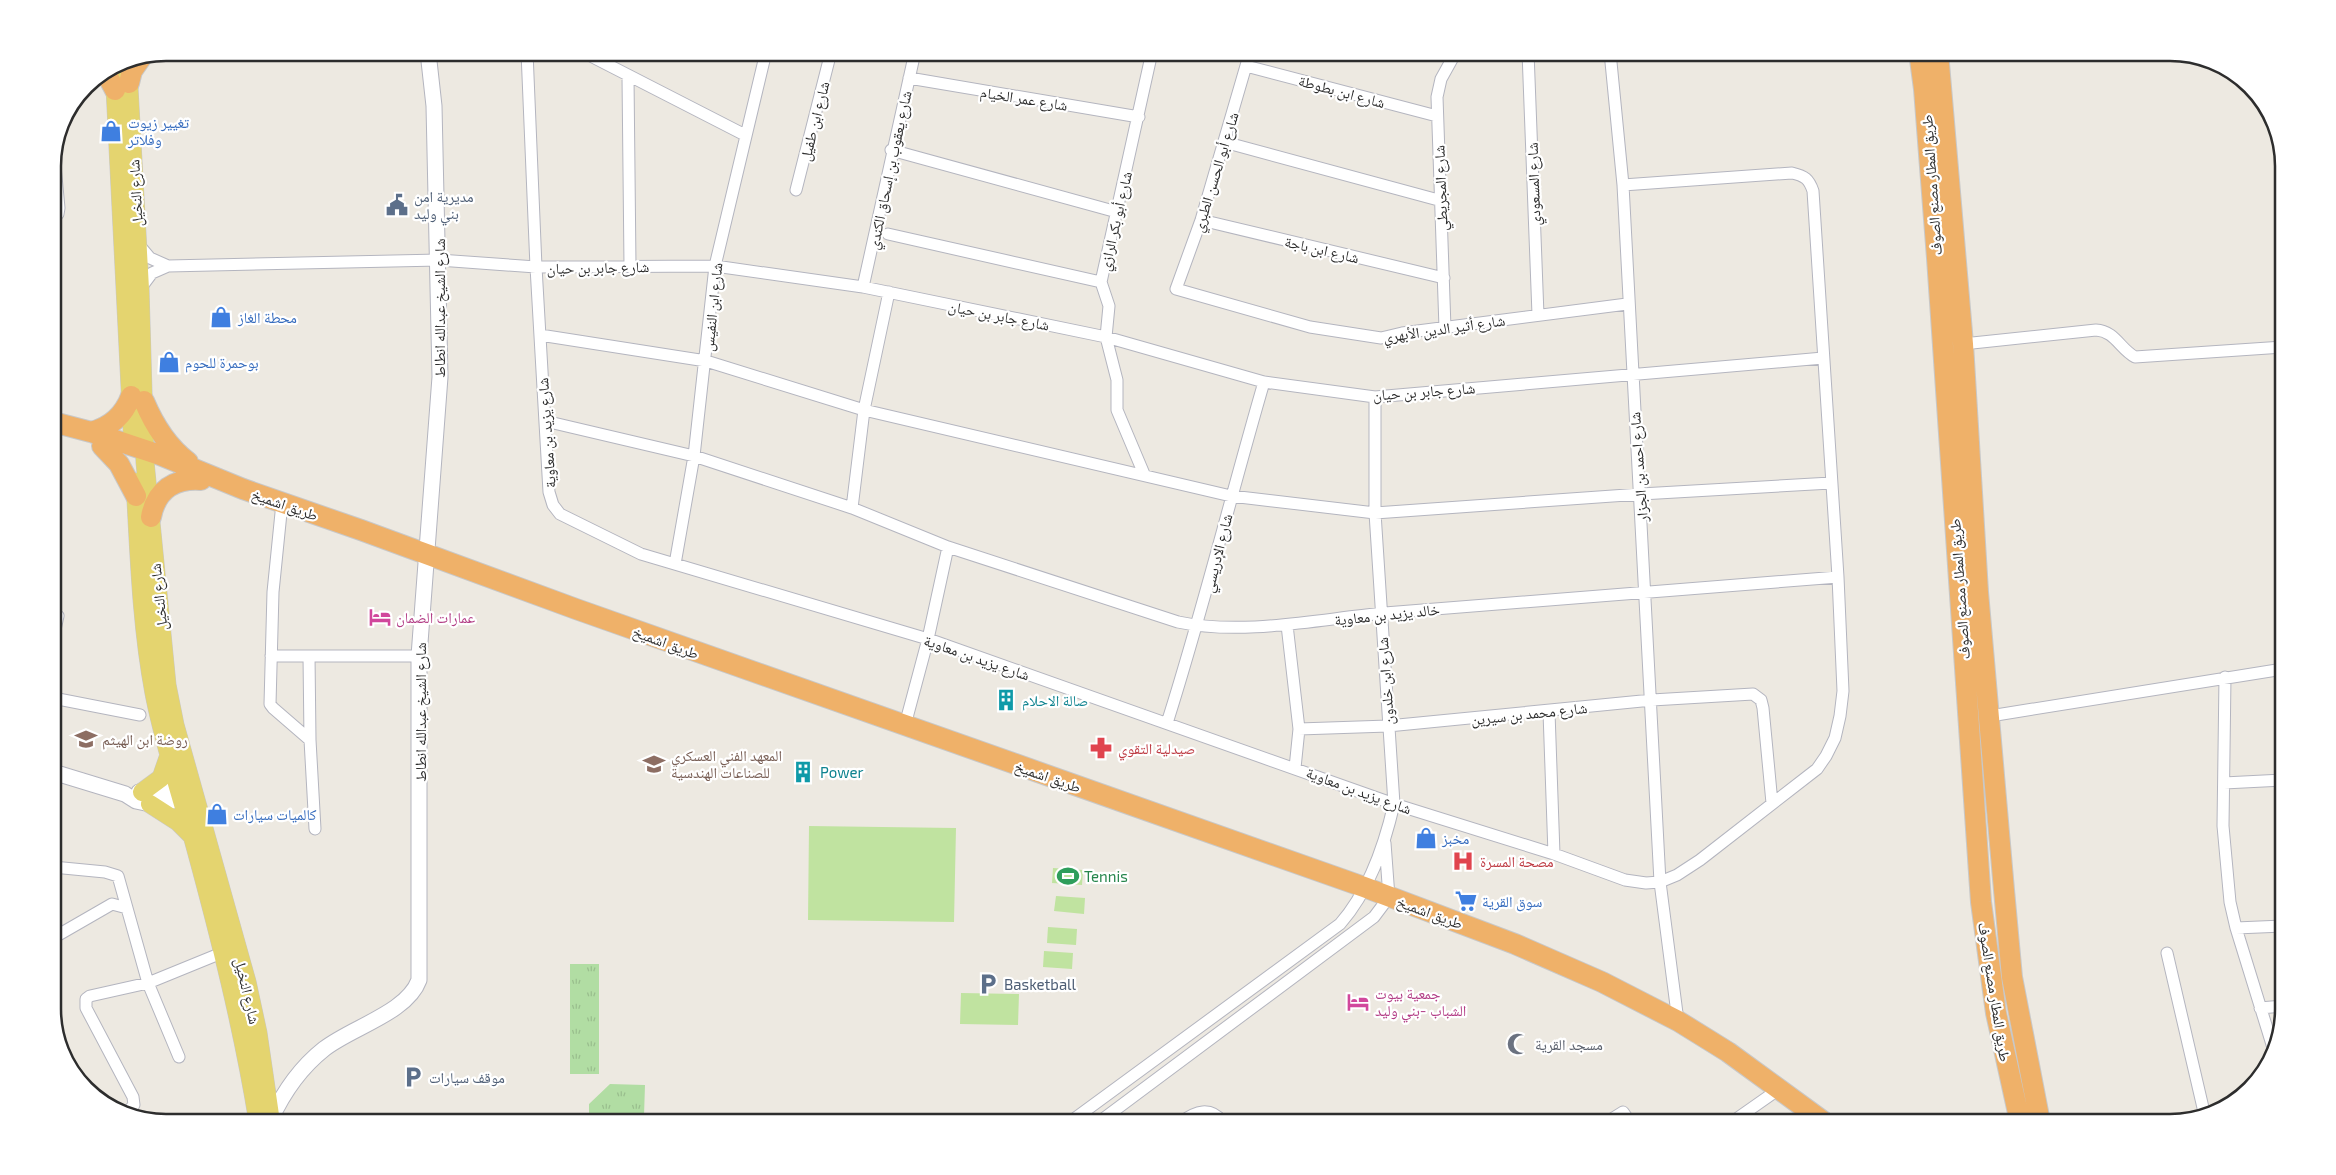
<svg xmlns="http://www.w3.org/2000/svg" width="2336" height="1175" font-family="'Exo 2','Noto Naskh Arabic',sans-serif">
  <defs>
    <pattern id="grass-tufts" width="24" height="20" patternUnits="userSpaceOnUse" patternTransform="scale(1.25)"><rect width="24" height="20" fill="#b1dda3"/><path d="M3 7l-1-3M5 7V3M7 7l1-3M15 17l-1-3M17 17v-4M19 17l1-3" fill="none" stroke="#99be8d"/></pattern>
  </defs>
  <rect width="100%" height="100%" fill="#ede9e1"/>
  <!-- grass -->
  <path fill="url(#grass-tufts)" d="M570 964H599V1074H570Z
    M610 1084 645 1085 644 1116 589 1114V1104Z"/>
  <!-- pitch -->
  <path fill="#c0e3a0" d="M809 826 956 828 954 922 808 920Z
    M1053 868 1083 870 1082 885 1052 883Z
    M1056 896 1085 898 1084 914 1054 911Z
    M1048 927 1077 929 1076 945 1047 943Z
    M1044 951 1073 953 1072 969 1043 967Z
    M961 993 1019 994 1018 1025 960 1024Z"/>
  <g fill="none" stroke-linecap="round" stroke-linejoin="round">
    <!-- street casing -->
    <g stroke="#b4b5bf" stroke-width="13">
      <path id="street" d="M527 52 536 267 549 492 553 505 560 514 641 554 928 639 1394 804 1554 854 1625 880 1646 883 1660 882 1677 875 1700 860 1817 769 1826 756 1835 738 1840 716 1843 691 1838 577 1813 191C1809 179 1805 176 1792 173L1623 185
        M583 52 745 135
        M1137 52 1152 56
        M1250 52 1201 220 1176 289 1310 327 1381 338 1402 333 1627 304
        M1528 52 1538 315
        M1610 52 1623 185 1660 882 1678 1021
        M1246 66 1437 116
        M628 77 630 266
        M909 78 1139 117
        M1224 142 1442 201
        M891 150 1117 212
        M796 190 831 52
        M53 219 58 214 59 208 54 155
        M1201 220 1444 278
        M888 234 1101 282
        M139 245 150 258 168 266 439 260 536 267 715 266 863 287 1106 337 1264 382 1375 397 1823 358
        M863 287 915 52
        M140 289 152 273 168 266
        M1445 328 1437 97 1441 79 1456 52
        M540 335 706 361 864 410 1231 496 1375 513 1641 494 1831 483
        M1963 344 2096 330C2115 331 2120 349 2135 357L2283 347
        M545 421 694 456 852 508 948 547 1178 622C1244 636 1319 619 1385 613 1536 602 1687 590 1838 577
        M1144 474 1117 410V380L1106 337 1109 306 1101 282 1152 52
        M282 503 273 592 270 704 273 708 310 740
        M852 508 864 410 889 292
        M675 564 694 456 715 266 766 52
        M53 614 58 616 53 639
        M1287 625 1299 729 1295 768
        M271 656H419
        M309 656 310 740 315 829
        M2225 677 2223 826 2230 902 2236 928 2274 1051
        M53 698 140 715
        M1549 712 1554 854
        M1990 716 2283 669
        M1167 723C1203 610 1231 495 1264 382
        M905 725 928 639 948 547
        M1299 729 1388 726 1652 700 1753 694 1761 700 1763 708 1772 803
        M2224 783 2283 780
        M53 867 105 872 118 876 148 983 179 1057
        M2236 928 2283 926
        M53 938 112 904 127 908
        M2167 953 2204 1112
        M2260 1008 2283 1006
        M126 1113 134 1105 133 1097 86 1008V999L90 996 148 983 224 952
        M1070 1122 1340 924C1369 891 1384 847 1394 804L1375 513V397
        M1099 1122 1374 917 1389 897 1385 843
        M1181 1122C1196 1111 1210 1106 1223 1122
        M1607 1122 1623 1112 1630 1122
        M1732 1122 1779 1089"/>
    </g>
    <!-- secondary casing -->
    <g stroke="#b4b5bf" stroke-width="17">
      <path id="secondary" d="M53 772 125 794 136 801 150 804 192 798
        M139 792 169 789 190 784
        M271 1119C284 1091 300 1068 324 1049 352 1027 407 1013 419 980V656L440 377 434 106 428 52"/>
    </g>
    <!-- primary casing -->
    <g stroke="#c8c8c8" stroke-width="19">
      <path id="primary" d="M114 67 133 446
        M128 70 140 289 145 462 167 685 175 725 247 982 258 1033 271 1122
        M135 482C139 552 141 624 154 693 164 745 181 795 195 846 220 938 243 1029 258 1122
        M142 792 161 778 169 755
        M150 804 178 822 192 836"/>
    </g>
    <!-- highway casing -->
    <g stroke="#c8c8c8" stroke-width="22">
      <path id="highway" d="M1919 52 1924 89 1937 258 1981 902 1996 1013 2020 1122
        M1938 52 1963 344 1978 592 2004 890 2012 977 2040 1122
        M106 73 115 90
        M129 83 132 71 141 58
        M144 401C154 425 167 446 188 462
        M53 422 91 432 160 455 243 489 361 530 576 609 1364 887 1515 944 1602 982 1678 1021 1728 1052 1824 1122
        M91 432C111 427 124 415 131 396
        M102 446 119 464 136 496
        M151 517C156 490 174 478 201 480"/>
    </g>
    <!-- street -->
    <use href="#street" stroke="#fff" stroke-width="11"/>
    <!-- secondary -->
    <use href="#secondary" stroke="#fff" stroke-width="15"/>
    <!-- primary -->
    <use href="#primary" stroke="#e4d46f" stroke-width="18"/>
    <!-- highway -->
    <use href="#highway" stroke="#efb169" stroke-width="20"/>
  </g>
  <!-- icons -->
  <defs>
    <g id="shop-bare" transform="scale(1.725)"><path d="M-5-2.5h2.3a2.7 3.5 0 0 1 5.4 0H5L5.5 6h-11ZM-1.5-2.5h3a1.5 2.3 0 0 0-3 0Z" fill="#3f7fe0" stroke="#fff" stroke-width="2.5" paint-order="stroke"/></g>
    <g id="civic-bare" transform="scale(1.725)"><path d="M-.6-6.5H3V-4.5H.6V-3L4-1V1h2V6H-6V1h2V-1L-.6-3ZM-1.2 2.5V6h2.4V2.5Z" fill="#5c6f8a" stroke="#fff" stroke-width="2.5" paint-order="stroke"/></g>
    <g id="hotel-bare" transform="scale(1.725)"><path d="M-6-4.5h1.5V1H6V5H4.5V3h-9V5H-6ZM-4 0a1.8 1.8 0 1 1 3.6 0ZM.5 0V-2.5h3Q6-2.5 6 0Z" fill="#d1479c" stroke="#fff" stroke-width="2.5" paint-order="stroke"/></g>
    <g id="building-bare" transform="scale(1.725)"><path d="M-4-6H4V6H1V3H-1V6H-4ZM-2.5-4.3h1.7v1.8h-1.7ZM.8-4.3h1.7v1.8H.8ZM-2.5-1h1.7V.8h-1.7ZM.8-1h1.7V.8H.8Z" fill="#0f9aa8" stroke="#fff" stroke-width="2.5" paint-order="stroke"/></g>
    <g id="school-bare" transform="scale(1.725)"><path d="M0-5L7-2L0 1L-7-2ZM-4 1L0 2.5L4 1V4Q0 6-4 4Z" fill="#8d6e63" stroke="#fff" stroke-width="2.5" paint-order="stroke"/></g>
    <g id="pharmacy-bare" transform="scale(1.725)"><path d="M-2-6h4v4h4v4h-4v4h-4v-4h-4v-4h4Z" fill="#e0444e" stroke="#fff" stroke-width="2.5" paint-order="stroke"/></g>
    <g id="university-bare" transform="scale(1.725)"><path d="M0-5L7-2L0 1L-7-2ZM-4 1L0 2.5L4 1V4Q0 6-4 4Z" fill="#8d6e63" stroke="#fff" stroke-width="2.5" paint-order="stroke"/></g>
    <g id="hospital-bare" transform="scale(1.725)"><path d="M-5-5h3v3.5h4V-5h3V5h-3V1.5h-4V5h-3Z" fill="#e0444e" stroke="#fff" stroke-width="2.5" paint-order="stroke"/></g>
    <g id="stadium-bare" transform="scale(1.725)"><path d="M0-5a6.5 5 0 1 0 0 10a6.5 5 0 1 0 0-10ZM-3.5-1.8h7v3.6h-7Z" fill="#2e9e5b" stroke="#fff" stroke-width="2.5" paint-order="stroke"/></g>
    <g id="supermarket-bare" transform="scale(1.725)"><path d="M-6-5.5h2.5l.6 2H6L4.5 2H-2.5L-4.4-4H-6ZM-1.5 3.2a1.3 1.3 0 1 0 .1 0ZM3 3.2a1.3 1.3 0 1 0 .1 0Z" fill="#3f7fe0" stroke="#fff" stroke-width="2.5" paint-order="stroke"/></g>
    <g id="parking-bare" transform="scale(1.725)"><path d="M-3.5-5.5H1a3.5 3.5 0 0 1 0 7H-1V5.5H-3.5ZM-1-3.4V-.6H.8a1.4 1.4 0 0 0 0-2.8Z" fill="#5c6f8a" stroke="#fff" stroke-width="2.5" paint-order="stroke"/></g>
    <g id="mosque-bare" transform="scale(1.725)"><path d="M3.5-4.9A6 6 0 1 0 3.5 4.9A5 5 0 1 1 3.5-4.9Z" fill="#6b7280" stroke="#fff" stroke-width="2.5" paint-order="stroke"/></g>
  </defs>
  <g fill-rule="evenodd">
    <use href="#shop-bare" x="111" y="131"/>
    <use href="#civic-bare" x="397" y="205"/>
    <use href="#shop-bare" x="221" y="317"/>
    <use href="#shop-bare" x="169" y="362"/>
    <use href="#hotel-bare" x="380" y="617"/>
    <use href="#building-bare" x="1006" y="700"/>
    <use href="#school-bare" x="86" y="739"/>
    <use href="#pharmacy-bare" x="1101" y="748"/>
    <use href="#university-bare" x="654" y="764"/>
    <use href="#building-bare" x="803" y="772"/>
    <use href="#shop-bare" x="217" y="814"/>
    <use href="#shop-bare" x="1426" y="838"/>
    <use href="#hospital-bare" x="1463" y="861"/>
    <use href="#stadium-bare" x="1068" y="876"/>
    <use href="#supermarket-bare" x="1466" y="901"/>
    <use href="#parking-bare" x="988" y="984"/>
    <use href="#hotel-bare" x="1358" y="1002"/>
    <use href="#mosque-bare" x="1518" y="1044"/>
    <use href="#parking-bare" x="413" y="1077"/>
  </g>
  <g text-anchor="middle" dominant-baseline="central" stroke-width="4.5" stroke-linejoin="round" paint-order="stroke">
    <!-- street labels -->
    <g font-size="15" fill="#2d2d2d" stroke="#fff">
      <text transform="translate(1342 91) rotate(15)">شارع ابن بطوطة</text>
      <text transform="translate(1024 98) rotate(9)">شارع عمر الخيام</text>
      <text transform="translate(814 121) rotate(-76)">شارع ابن طفيل</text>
      <text transform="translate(889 170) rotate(-78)">شارع يعقوب بن إسحاق الكندي</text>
      <text transform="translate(1215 172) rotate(-73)">شارع أبو الحسن الطبري</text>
      <text transform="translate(1533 184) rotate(-92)">شارع المسعودي</text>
      <text transform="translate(1931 185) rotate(-94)">طريق المطار مصنع الصوف</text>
      <text transform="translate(1440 188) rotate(-92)">شارع المجريطي</text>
      <text transform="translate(135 193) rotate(-93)">شارع النخيل</text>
      <text transform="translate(1115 221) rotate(-77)">شارع أبو بكر الرازي</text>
      <text transform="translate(1322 249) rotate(13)">شارع ابن باجة</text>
      <text transform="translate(598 267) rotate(-1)">شارع جابر بن حيان</text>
      <text transform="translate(712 307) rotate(-84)">شارع ابن النفيس</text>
      <text transform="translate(439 308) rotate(-90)">شارع الشيخ عبدالله انطاط</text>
      <text transform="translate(999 315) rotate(11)">شارع جابر بن حيان</text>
      <text transform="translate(1444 328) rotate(-8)">شارع أثير الدين الأبهري</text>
      <text transform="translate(1424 391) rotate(-4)">شارع جابر بن حيان</text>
      <text transform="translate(546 433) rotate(-94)">شارع يزيد بن معاوية</text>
      <text transform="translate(1638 467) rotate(-94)">شارع احمد بن الجزار</text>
      <text transform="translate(285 504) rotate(19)">طريق اشميخ</text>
      <text transform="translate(1217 553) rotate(-76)">شارع الإدريسي</text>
      <text transform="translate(1959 589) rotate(-94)">طريق المطار مصنع الصوف</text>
      <text transform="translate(158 597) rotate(-96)">شارع النخيل</text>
      <text transform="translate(1387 614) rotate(-6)">خالد يزيد بن معاوية</text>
      <text transform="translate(666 642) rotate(20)">طريق اشميخ</text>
      <text transform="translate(977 657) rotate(19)">شارع يزيد بن معاوية</text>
      <text transform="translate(1385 681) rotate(-94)">شارع ابن خلدون</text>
      <text transform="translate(420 712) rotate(-90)">شارع الشيخ عبدالله انطاط</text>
      <text transform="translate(1529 713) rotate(-6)">شارع محمد بن سيرين</text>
      <text transform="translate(1048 776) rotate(19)">طريق اشميخ</text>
      <text transform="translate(1359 790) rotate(20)">شارع يزيد بن معاوية</text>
      <text transform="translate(1430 912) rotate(20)">طريق اشميخ</text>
      <text transform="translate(248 991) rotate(77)">شارع النخيل</text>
      <text transform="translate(1995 992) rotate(81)">طريق المطار مصنع الصوف</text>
    </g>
    <!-- shop labels -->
    <g font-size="15" fill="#366cbe" stroke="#fff" text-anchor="start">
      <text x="128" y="122">تغيير زيوت<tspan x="128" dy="17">وفلاتر</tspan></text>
      <text x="238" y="317">محطة الغاز</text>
      <text x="185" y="362">بوحمرة للحوم</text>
      <text x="233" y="814">كالميات سيارات</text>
      <text x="1442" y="838">مخبز</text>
      <text x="1482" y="901">سوق القرية</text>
    </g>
    <!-- service labels -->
    <g font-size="15" fill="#4e5e75" stroke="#fff" text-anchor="start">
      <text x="414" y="196">مديرية امن<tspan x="414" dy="17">بني وليد</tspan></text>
      <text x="1004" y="984">Basketball</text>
      <text x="429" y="1077">موقف سيارات</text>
    </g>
    <!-- hotel labels -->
    <g font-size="15" fill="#b23c85" stroke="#fff" text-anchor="start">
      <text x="396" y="617">عمارات الضمان</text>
      <text x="1375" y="993">جمعية بيوت<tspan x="1375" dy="17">الشباب -بني وليد</tspan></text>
    </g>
    <!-- culture labels -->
    <g font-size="15" fill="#0d838f" stroke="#fff" text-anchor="start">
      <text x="1022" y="700">صالة الاحلام</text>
      <text x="820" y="772">Power</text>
    </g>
    <!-- education labels -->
    <g font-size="15" fill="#785e54" stroke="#fff" text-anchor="start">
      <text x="102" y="739">روضة ابن الهيثم</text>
      <text x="671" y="755">المعهد الفني العسكري<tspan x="671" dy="17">للصناعات الهندسية</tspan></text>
    </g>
    <!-- health labels -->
    <g font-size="15" fill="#be3a42" stroke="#fff" text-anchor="start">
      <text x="1118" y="748">صيدلية التقوي</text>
      <text x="1480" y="861">مصحة المسرة</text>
    </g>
    <!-- leisure labels -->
    <g font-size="15" fill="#27864d" stroke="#fff" text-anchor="start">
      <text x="1084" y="876">Tennis</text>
    </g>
    <!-- worship labels -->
    <g font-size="15" fill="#5b616d" stroke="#fff" text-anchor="start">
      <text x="1535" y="1044">مسجد القرية</text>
    </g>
  </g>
  <!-- crop -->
  <path d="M0 0H2336V1175H0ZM166 61H2170A105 105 0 0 1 2275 166V1009A105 105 0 0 1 2170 1114H166A105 105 0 0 1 61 1009V166A105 105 0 0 1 166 61Z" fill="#fff" fill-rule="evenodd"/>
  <path fill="none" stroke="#2d2d2d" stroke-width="2.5" d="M166 61H2170A105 105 0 0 1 2275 166V1009A105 105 0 0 1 2170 1114H166A105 105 0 0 1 61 1009V166A105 105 0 0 1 166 61Z"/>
</svg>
